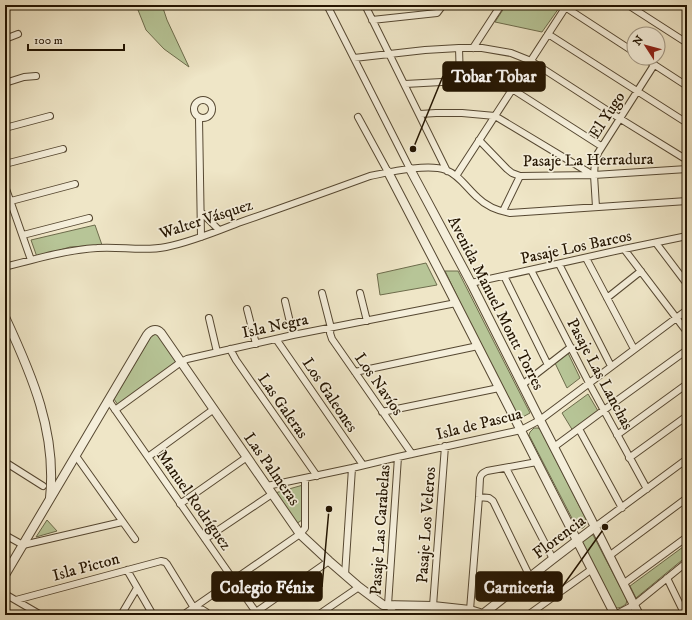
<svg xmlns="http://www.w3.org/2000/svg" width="692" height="620" font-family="'IM FELL DW Pica',serif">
  <rect width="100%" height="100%" fill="#efe6c7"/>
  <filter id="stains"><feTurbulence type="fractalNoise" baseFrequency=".005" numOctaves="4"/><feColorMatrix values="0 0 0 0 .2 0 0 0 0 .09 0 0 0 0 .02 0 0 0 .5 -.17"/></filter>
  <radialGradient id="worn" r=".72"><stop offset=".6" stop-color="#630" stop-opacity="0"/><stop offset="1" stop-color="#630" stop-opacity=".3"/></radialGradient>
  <!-- green -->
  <path fill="#b7c597" stroke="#6d6c4c" d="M136 5H162L167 20 189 67 164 49 146 30Z
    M506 5H555L559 8 542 32 495 22Z
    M95 225 102 245 70 247 37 257 31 240Z
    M426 263 437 285 380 295 377 274Z
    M445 271H458L530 413 519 419 482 348Z
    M154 334 158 335 177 362 118 405 114 399 150 338Z
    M568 353 580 378 567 388 555 363Z
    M588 394 598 411 573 431 562 413Z
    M534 428H538L540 429 587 521C586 527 582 530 577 528L529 435 530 432Z
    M303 485 302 520 296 524 275 493Z
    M47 520 57 531 36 537Z
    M590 534 593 535 627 600 626 604C622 607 619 609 614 607L582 543 583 539Z
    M687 544V556L636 598 630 586Z"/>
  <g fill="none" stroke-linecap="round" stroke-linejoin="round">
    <!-- minor casing -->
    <g stroke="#564832" stroke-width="8">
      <path id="minor" d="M327 5 410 169
        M365 5 447 171
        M562 5 634 52
        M628 5 687 43
        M686 5 687 6
        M372 20 437 13 443 5
        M548 34 687 123
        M5 39 18 34
        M459 48 460 81
        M473 48 501 5
        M354 58 425 50 459 48H482L511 53 531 61 619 118 687 160
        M644 58 687 86
        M5 83 24 77 36 76
        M405 84 460 81 487 83 512 89 601 146
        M194 109a9 9 0 1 1 18 0a9 9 0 1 1-18 0Z
        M420 114 436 113H462L495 116 593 175
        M358 117 388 172
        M199 118 201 237
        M5 128 50 116
        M479 140 507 169 512 173 520 176 594 175 687 169
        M5 164 63 149
        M456 176 567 5
        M5 186 31 260
        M11 201 75 184
        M596 207 594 175 595 161 598 153 654 65
        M503 211 520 176
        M201 212 219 230
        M23 235 89 218
        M656 243 687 284
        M624 249 687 332
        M586 258 634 349
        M559 264 611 366
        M5 267C35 259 66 250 97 248 120 246 143 252 166 247 191 242 215 232 238 223 282 208 326 192 370 176 390 172 428 163 446 170 459 175 467 188 477 197 486 206 498 211 510 213L687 201
        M531 270 589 383 647 489
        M504 276 548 365
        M471 283 624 249 687 236
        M322 293 331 328 330 333 332 339 412 454
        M360 293 367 321
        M607 298 641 271
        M285 301 293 335
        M247 309 256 344
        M209 318 217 352
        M276 339 363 465
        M230 349 236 360 317 476
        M355 372 478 346
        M522 385 571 347
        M109 401 258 615
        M115 410 181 362 187 359 293 335 456 303
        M382 412 499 388
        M579 429 622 508
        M617 435 687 384
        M554 447 604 410 687 350
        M76 456 135 539
        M148 457 214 409
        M629 458 687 416
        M5 462 43 486
        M506 468 553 559
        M267 486 352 468 398 457 521 430 540 420 687 310
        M479 497 489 498 493 501 530 577
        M180 504 247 457
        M595 527 687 459
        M5 535 23 545 122 522
        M205 539 272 494
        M609 556 687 498
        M127 570 153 615
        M345 575 352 468
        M667 578 685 615
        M623 584 687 537
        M5 594 41 615
        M16 600 161 561 165 562 167 564 194 608
        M388 605 398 457
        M433 606 445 446
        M194 608C200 608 205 610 209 615
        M470 610 479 497 480 478C481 474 483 473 487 471L537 462
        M256 612 329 561
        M121 615 137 588
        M183 615 300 534 305 528V478
        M318 615 359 587
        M387 615 395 605
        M528 615 592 569
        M615 615 634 605 687 562"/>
    </g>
    <!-- tertiary casing -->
    <g stroke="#564832" stroke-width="10">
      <path id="tertiary" d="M410 169 471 283 540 420 595 527 639 615
        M388 172 440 272 615 615
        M5 317C32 375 57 433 50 498
        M5 575 147 335C151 330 156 328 161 333L300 534 329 561 359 587 383 605 433 606 470 610 483 614 553 559 595 527"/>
    </g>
    <!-- minor -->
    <use href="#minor" stroke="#f5efdb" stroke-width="6"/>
    <!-- tertiary -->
    <use href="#tertiary" stroke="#f5efdb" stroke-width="8"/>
  </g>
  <g text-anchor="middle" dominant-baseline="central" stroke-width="3.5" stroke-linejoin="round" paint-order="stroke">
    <!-- street labels -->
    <g font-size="16" fill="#231401" stroke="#f5efdb">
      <text transform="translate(607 115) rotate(-57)">El Yugo</text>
      <text transform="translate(588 160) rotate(-1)">Pasaje La Herradura</text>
      <text transform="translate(206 219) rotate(-18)">Walter Vásquez</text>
      <text transform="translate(576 247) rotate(-12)">Pasaje Los Barcos</text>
      <text transform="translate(496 303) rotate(63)">Avenida Manuel Montt Torres</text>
      <text transform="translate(275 326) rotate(-12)">Isla Negra</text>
      <text transform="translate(600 374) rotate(62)">Pasaje Las Lanchas</text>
      <text transform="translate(379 384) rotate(55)">Los Navíos</text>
      <text transform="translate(330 395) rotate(56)">Los Galeones</text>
      <text transform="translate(283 406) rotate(55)">Las Galeras</text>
      <text transform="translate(479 424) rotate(-14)">Isla de Pascua</text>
      <text transform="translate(272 469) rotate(55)">Las Palmeras</text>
      <text transform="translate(194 500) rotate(55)">Manuel Rodríguez</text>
      <text transform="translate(426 525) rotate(-86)">Pasaje Los Veleros</text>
      <text transform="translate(380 530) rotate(-86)">Pasaje Las Carabelas</text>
      <text transform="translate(559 537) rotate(-37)">Florencia</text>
      <text transform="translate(86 567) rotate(-15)">Isla Picton</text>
    </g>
  </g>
  <!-- callouts -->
  <path fill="none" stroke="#231401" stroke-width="1.5" d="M413 149L443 76M605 527L562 587M329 509L322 587"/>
  <g fill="#231401" stroke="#f5efdb" stroke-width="1.5">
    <circle cx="413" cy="149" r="4"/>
    <circle cx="605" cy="527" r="4"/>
    <circle cx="329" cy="509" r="4"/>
  </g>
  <g fill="#231401" stroke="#231401" stroke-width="1.5">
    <rect x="443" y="62" width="102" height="29" rx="4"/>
    <rect x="476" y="572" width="86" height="29" rx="4"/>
    <rect x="212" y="572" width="110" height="29" rx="4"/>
  </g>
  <g font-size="17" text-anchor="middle" font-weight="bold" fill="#fff">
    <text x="494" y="82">Tobar Tobar</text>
    <text x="519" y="593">Carniceria</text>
    <text x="267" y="593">Colegio Fénix</text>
  </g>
  <!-- margin -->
  <rect width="692" height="620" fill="none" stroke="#efe6c7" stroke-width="20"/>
  <rect x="6" y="6" width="680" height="608" fill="none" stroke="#231401" stroke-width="2"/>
  <rect x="10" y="10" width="672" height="600" fill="none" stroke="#231401"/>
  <!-- north arrow -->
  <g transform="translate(646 46) rotate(306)"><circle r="19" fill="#f5efdb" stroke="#a19784"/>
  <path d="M0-3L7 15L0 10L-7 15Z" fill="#8f2418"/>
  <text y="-6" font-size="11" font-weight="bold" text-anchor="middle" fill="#231401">N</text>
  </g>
  <!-- scale -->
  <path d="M28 44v6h96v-6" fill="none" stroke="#231401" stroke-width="2"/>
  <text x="34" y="44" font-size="12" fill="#231401" stroke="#f5efdb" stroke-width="3" paint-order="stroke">100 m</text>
  <rect width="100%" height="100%" filter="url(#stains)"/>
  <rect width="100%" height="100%" fill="url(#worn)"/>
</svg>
